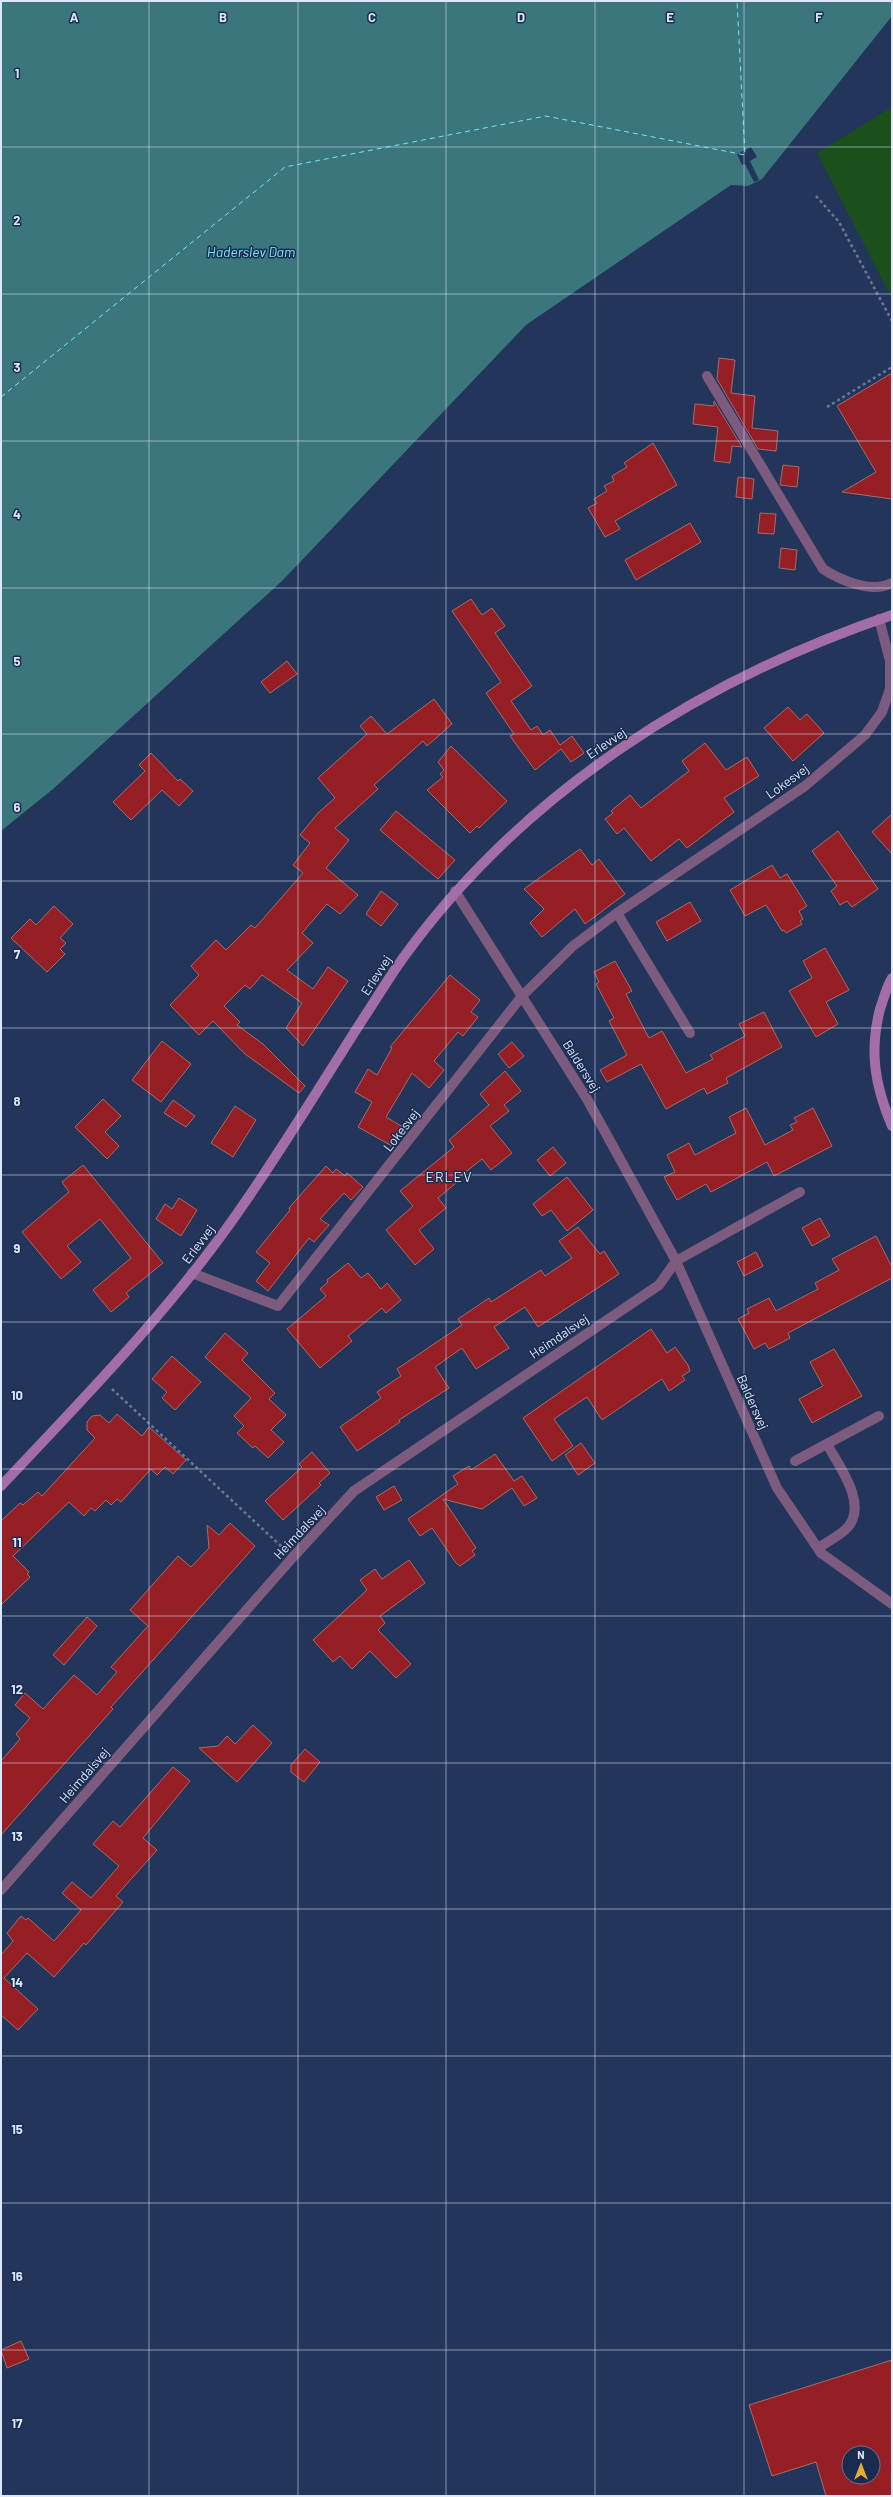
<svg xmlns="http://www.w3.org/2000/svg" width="893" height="2497" font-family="Barlow,sans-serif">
  <rect width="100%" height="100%" fill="#23355a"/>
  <!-- green -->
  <path fill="#1b4f1c" d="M892 107V299L817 153Z"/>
  <!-- water -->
  <path fill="#3b767c" d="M1 1H892V16L762 179 748 186 731 185 526 325 282 581 53 789 1 831Z"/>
  <!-- pier -->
  <path fill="#23355a" d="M751 147 757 157 750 161 759 180 754 182 745 164 742 165 737 154Z"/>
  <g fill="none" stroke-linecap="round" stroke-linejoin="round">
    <!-- ferry -->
    <path stroke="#71ecf8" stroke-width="1" stroke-dasharray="5 4" stroke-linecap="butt" d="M1 397 285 167 546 116 745 155 737 1"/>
  </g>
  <!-- building -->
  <path fill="#961f25" stroke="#a46d6a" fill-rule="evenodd" d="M719 358 735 360 731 393 755 396 752 428 778 431 776 451 758 449 717 379Z
    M892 373V499L842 492 876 472 837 406Z
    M714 401 742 447 732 446 730 463 714 461 718 427 693 424 695 404 714 406Z
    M653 443 677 485 615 521 620 529 605 537 588 508 597 503 594 499 607 491 604 486 614 481 612 476 627 467 624 463Z
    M783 465 799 467 797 487 780 485Z
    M738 477 754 479 752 499 736 497Z
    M760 513 776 514 774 534 758 533Z
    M690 523 701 542 636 580 625 560Z
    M781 548 797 550 795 570 779 568Z
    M471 599 482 615 492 608 505 626 495 633 532 686 511 701 531 730 537 726 543 735 550 730 560 745 572 736 584 753 571 762 561 749 535 770 510 736 514 734 486 693 501 682 452 611Z
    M287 661 297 674 270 693 261 682Z
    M434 699 452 724 427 746 423 741 374 785 378 789 335 828 349 840 326 868 358 895 340 914 327 904 302 933 313 943 287 970 313 989 328 967 348 981 303 1046 286 1028 302 1003 262 975 250 989 245 985 224 1006 240 1022 237 1025 263 1044 305 1086 299 1093 245 1054 213 1021 199 1035 170 1005 199 975 191 966 216 940 226 950 251 925 255 928 303 873 293 865 310 843 300 835 318 813 335 798 318 778 367 734 360 726 371 716 387 734Z
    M788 707 800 720 807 714 824 733 793 761 764 728Z
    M705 743 726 770 747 757 759 776 724 798 734 812 687 848 679 839 651 861 624 828 617 834 605 819 613 813 611 811 630 795 641 808 689 771 682 761Z
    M451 746 507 801 479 828 477 826 470 833 427 790 443 777 440 774 444 770 438 762Z
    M151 753 178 781 180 779 193 791 179 806 162 790 131 820 113 802 145 771 139 765Z
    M396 811 455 860 438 879 380 830Z
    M892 814V854L872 832Z
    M838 831 878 889 852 907 847 901 840 905 831 891 837 886 812 851Z
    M580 849 592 865 599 859 625 894 585 924 575 909 542 937 530 923 544 909 524 889Z
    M772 865 780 878 787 874 807 906 799 911 803 919 800 921 802 924 786 933 784 930 782 931 766 905 745 916 730 890Z
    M381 891 398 904 381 926 366 914Z
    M690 902 701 921 667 941 656 922Z
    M54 906 73 924 60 938 66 943 60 949 65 954 47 972 11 938 30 919 36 925Z
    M825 948 849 990 826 1002 838 1024 816 1037 789 991 812 978 803 961Z
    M615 961 632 991 626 994 649 1038 662 1031 686 1073 713 1059 710 1055 745 1036 739 1024 764 1012 782 1047 726 1078 728 1083 707 1094 704 1088 666 1109 641 1064 607 1082 600 1070 627 1055 609 1021 614 1018 596 984 599 982 594 972Z
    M450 975 480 1000 471 1012 478 1017 463 1036 458 1032 434 1061 444 1070 429 1088 412 1073 386 1117 403 1127 392 1146 358 1127 372 1102 355 1092 368 1069 377 1075 392 1048 390 1047Z
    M162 1041 191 1064 161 1102 132 1080Z
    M512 1042 524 1056 509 1068 498 1054Z
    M505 1071 521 1091 504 1105 509 1111 490 1126 512 1153 491 1170 482 1159 454 1181 456 1183 438 1198 446 1208 419 1230 434 1249 415 1265 386 1230 413 1206 400 1191 454 1147 449 1140 489 1105 480 1094Z
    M103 1099 121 1116 105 1132 119 1146 107 1159 75 1127Z
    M173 1100 195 1116 186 1127 164 1113Z
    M235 1106 256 1120 233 1157 211 1143Z
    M746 1108 765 1145 793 1130 790 1125 797 1122 794 1118 813 1108 832 1146 774 1176 767 1162 711 1192 706 1184 677 1200 664 1177 675 1172 667 1155 689 1143 695 1155 736 1133 729 1117Z
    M553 1147 566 1163 550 1176 537 1160Z
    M83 1165 163 1263 126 1293 129 1297 111 1312 93 1290 131 1258 100 1219 67 1246 81 1262 61 1279 22 1232 69 1192 62 1182Z
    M326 1166 333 1173 336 1169 345 1176 347 1173 363 1187 351 1200 344 1193 320 1219 329 1225 314 1242 309 1238 268 1291 256 1281 270 1263 256 1252 290 1210 289 1208Z
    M567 1177 593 1210 567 1231 551 1210 542 1216 533 1204Z
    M179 1198 197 1210 181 1236 156 1219 165 1204 172 1209Z
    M820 1218 830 1236 812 1246 802 1228Z
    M578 1227 600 1254 604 1251 619 1274 538 1327 525 1307 494 1327 509 1348 476 1369 462 1348 435 1367 449 1388 399 1420 400 1422 357 1451 340 1427 381 1398 377 1392 401 1376 397 1369 462 1325 458 1319 489 1298 491 1302 541 1270 545 1276 572 1258 559 1241Z
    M876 1236 892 1267V1278L788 1333 790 1338 769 1349 765 1343 754 1349 738 1319 749 1313 747 1309 769 1298 776 1311 818 1289 815 1283 839 1270 832 1259Z
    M756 1252 763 1266 744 1276 737 1262Z
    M348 1263 361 1278 368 1273 381 1289 387 1283 401 1300 386 1313 382 1308 348 1336 352 1341 320 1368 287 1329 326 1296 320 1289 328 1282 327 1280Z
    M651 1329 667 1353 675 1347 688 1365 690 1371 682 1376 685 1380 669 1391 662 1379 602 1420 587 1397 554 1419 573 1446 552 1461 523 1418Z
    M225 1333 248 1353 242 1360 275 1393 269 1399 286 1415 271 1430 284 1442 268 1458 255 1446 253 1448 237 1433 244 1426 234 1416 251 1398 205 1357Z
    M834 1349 862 1396 812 1423 799 1399 823 1386 810 1362Z
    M172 1356 201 1382 175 1410 162 1398 167 1392 152 1379Z
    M117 1414 142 1436 149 1427 186 1460 173 1474 165 1467 157 1475 151 1469 121 1502 117 1499 111 1505 106 1500 95 1511 91 1508 84 1516 69 1502 13 1556 29 1572 27 1574 30 1577 1 1605V1521L20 1503 23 1505 38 1492 42 1496 95 1438 87 1430V1422L92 1416 100 1415 109 1423Z
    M581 1443 595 1463 578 1475 565 1455Z
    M312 1452 330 1473 319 1483 321 1485 283 1520 265 1501 302 1467 299 1464Z
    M495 1454 514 1481 522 1476 537 1498 524 1506 512 1488 482 1509 443 1499 476 1548 472 1551 475 1555 460 1566 456 1563 432 1528 420 1536 408 1519 458 1484 453 1476 469 1466 471 1470Z
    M394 1486 402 1500 384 1510 376 1497Z
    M230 1523 255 1546 111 1707 113 1709 1 1835V1761L20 1739 16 1734 30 1718 15 1705 25 1693 43 1709 74 1675 97 1695 117 1672 111 1667 148 1626 130 1610 178 1556 191 1567 209 1548 207 1525 219 1535Z
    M409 1560 425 1583 380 1616 385 1623 378 1630 411 1664 396 1678 370 1651 352 1669 340 1656 333 1662 313 1640 367 1590 360 1580 375 1569 382 1579Z
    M87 1617 97 1626 64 1665 53 1655Z
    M253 1725 272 1743 237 1782 199 1748 218 1746 227 1736 235 1744Z
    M305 1749 320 1762 304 1782 291 1772V1765Z
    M173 1767 190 1781 143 1838 157 1850 116 1896 123 1902 86 1945 84 1943 54 1977 27 1953 4 1978 38 2009 18 2030 1 2015V1955L13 1941 7 1933 21 1916 26 1920 28 1918 54 1941 81 1910 62 1893 72 1882 91 1898 119 1866 93 1844 113 1821 120 1827Z
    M21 2341 29 2359 7 2368 1 2350Z
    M892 2360V2496H826L816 2462 772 2476 749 2405ZM849 2453H873V2477H849Z"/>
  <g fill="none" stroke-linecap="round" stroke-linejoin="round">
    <!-- path -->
    <path stroke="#6a7997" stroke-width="2.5" stroke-dasharray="3 3" stroke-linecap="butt" d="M816 196 839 222 892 321
      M827 407 892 367
      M112 1389 282 1547"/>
    <!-- lane -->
    <path stroke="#7c5b7f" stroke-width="10" d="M707 376 823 569C840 580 872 594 892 583
      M795 1461 879 1416
      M818 1548C827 1542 841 1535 848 1527 868 1503 838 1465 827 1444
      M821 1553 892 1604"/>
    <!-- street -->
    <path stroke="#7c5b7f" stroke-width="10" d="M455 891 587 1099 676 1261 777 1488 821 1553
      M617 913 690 1033
      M192 1273 278 1306 522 996 573 946 617 913 805 786 865 735 882 712 890 689V661L879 619
      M1 1890 293 1557 354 1491 659 1285 676 1261 800 1192"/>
    <!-- secondary -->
    <path stroke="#a36da8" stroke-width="10" d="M892 978C886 988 884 998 880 1009 869 1052 875 1086 892 1126
      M1 1486C84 1398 175 1305 243 1205 284 1146 322 1083 361 1022 375 1001 388 979 403 958 523 792 700 680 892 615"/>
  </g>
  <!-- grid -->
  <path fill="none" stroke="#dde7fa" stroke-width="1" stroke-opacity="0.55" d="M149 1V2496M298 1V2496M446 1V2496M595 1V2496M744 1V2496M1 147H892M1 294H892M1 441H892M1 588H892M1 734H892M1 881H892M1 1028H892M1 1175H892M1 1322H892M1 1469H892M1 1616H892M1 1763H892M1 1909H892M1 2056H892M1 2203H892M1 2350H892"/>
  <g text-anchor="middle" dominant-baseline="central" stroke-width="3" stroke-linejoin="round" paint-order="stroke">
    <!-- street labels -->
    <g font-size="13" fill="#dde7fa" stroke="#1a2b4f">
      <text transform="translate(606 743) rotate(-34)">Erlevvej</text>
      <text transform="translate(787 781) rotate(-36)">Lokesvej</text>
      <text transform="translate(376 975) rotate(-57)">Erlevvej</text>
      <text transform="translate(582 1066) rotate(58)">Baldersvej</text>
      <text transform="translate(401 1130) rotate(-52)">Lokesvej</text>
      <text transform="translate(198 1244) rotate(-53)">Erlevvej</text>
      <text transform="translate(559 1336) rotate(-34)">Heimdalsvej</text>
      <text transform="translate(753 1402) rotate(66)">Baldersvej</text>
      <text transform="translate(299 1532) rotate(-47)">Heimdalsvej</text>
      <text transform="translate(84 1775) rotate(-49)">Heimdalsvej</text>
    </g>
    <!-- water labels -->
    <g font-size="14" font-style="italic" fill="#71ecf8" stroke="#1a2b4f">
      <text x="251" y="251">Haderslev Dam</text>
    </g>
    <!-- neighbourhood labels -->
    <g font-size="14" letter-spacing="1" fill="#dde7fa" stroke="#1a2b4f">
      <text x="449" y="1176">ERLEV</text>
    </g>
  </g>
  <g font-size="13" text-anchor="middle" font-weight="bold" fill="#dde7fa" stroke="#1a2b4f" stroke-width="3" stroke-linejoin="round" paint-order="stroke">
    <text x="74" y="22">A</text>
    <text x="223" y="22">B</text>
    <text x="372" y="22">C</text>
    <text x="521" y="22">D</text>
    <text x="670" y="22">E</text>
    <text x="819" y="22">F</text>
    <text x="17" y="78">1</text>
    <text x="17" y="225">2</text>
    <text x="17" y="372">3</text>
    <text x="17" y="519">4</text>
    <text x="17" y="666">5</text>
    <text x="17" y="812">6</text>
    <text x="17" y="959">7</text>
    <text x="17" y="1106">8</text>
    <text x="17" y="1253">9</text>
    <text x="17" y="1400">10</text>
    <text x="17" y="1547">11</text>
    <text x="17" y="1694">12</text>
    <text x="17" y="1841">13</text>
    <text x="17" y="1987">14</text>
    <text x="17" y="2134">15</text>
    <text x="17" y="2281">16</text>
    <text x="17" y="2428">17</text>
  </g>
  <!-- border -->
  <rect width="893" height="2497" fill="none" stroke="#dde7fa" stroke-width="4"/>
  <!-- north arrow -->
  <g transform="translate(861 2465)"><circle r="19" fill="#1a2b4f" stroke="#687693"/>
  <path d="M0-3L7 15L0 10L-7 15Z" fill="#e3ae35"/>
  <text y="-6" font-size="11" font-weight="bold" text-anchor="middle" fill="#dde7fa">N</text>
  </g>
</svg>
